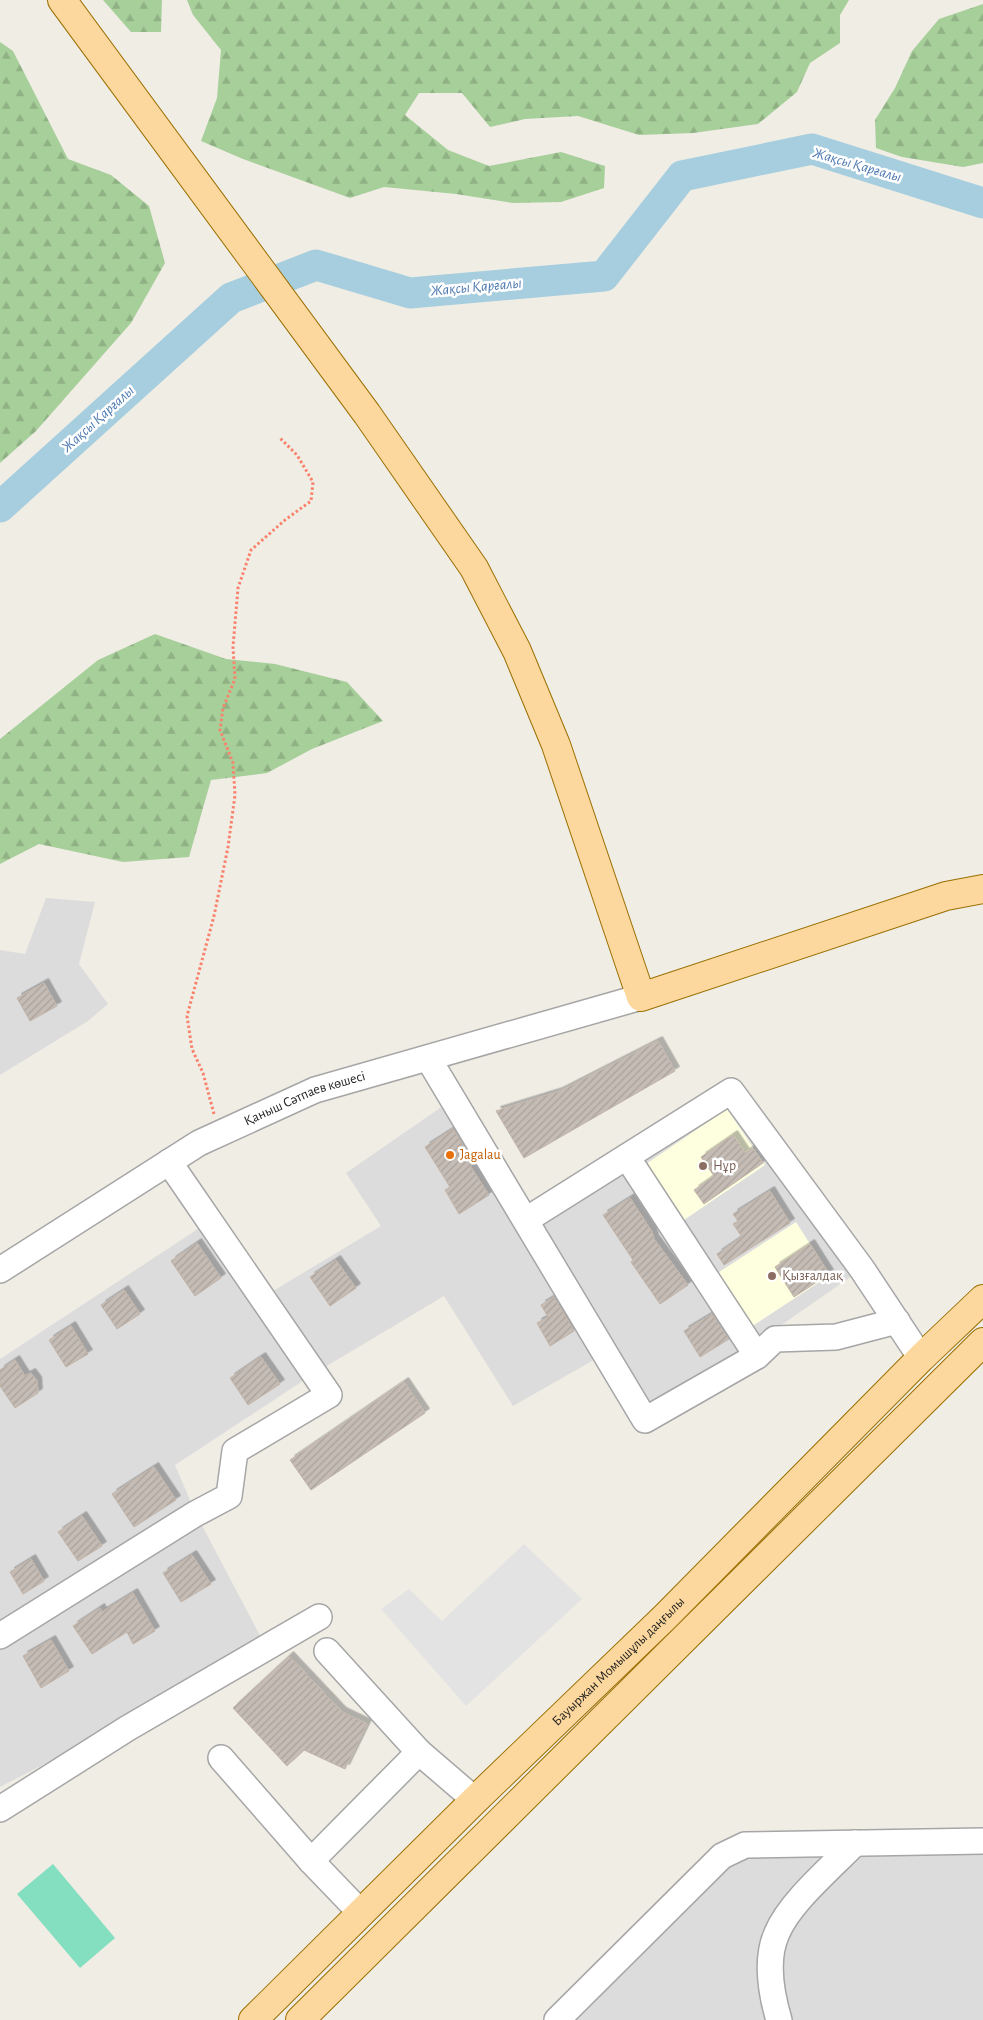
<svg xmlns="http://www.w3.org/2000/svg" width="983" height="2020" font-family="'Alegreya Sans',sans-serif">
  <defs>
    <pattern id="forest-firs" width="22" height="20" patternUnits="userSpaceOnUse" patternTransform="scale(1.25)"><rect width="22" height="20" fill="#a7cf9a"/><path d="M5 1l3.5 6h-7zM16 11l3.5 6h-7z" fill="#8fb184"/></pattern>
    <pattern id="building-hatch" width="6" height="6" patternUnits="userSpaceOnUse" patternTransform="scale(1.25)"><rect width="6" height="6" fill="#c5bcb5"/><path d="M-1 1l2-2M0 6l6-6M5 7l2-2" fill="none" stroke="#a9a19b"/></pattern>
    <filter id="shadow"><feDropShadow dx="4.5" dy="-4.5" stdDeviation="0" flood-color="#0004"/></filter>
  </defs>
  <rect width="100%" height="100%" fill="#f0ede5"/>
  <!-- residential -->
  <path fill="#dddcdc" d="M46 898 95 902 79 964 108 1004 88 1021 0 1075V950L25 954Z
    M731 1091 862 1269 645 1420 606 1353 513 1406 444 1296 315 1373 175 1465 196 1514 267 1649 0 1787V1359L210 1221 263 1297 381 1226 346 1173 453 1099 526 1220Z
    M983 1841V2020H560L745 1845Z"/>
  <!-- education -->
  <path fill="#fdffdf" d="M727 1109 765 1165 678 1224 640 1168Z
    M796 1222 830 1275 748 1329 713 1276Z"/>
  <!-- forest -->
  <path fill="url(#forest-firs)" d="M103 0H162L161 32H131Z
    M187 0H849L840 15V43L810 63 797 92 758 124 693 133 639 135 578 116 525 119 490 127 462 93H419L405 115 448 150 489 166 561 152 605 166 604 188 561 202 513 203 456 194 384 187 350 198 243 159 201 141 217 98 221 50 193 15Z
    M983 4V163L963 167 902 157 876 148 875 120 895 88 912 51 939 19Z
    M0 42 13 51 68 159 111 175 149 206 165 263 131 323 36 431 0 463Z
    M155 634 226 659 275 664 347 682 383 721 312 749 267 773 211 780 189 857 123 862 39 844 0 864V739L98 660Z"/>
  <!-- pitch -->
  <path fill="#83dfc0" d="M53 1864 115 1938 80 1968 17 1894Z"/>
  <!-- parking -->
  <path fill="#e3e3e3" d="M524 1544 582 1599 466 1706 381 1609 409 1589 442 1621Z"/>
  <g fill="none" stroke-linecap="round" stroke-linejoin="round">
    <!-- river -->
    <path stroke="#a6cede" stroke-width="31" d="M0 507 231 298 316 265 410 293 604 276 682 176 812 149 983 203"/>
  </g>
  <!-- building -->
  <path fill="url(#building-hatch)" stroke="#c2b4a8" filter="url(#shadow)" d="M44 983 57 1006 30 1021 17 998Z
    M658 1041 675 1071 524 1158 496 1111 558 1092Z
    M453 1129 474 1163 470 1166 489 1195 459 1214 445 1190 450 1187 425 1147Z
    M733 1135 745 1153 753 1148 763 1163 704 1204 694 1190 714 1176 701 1157Z
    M770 1191 790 1223 724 1265 717 1254 742 1237 733 1224 738 1221 733 1214Z
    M630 1198 652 1232 654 1239 688 1285 660 1304 631 1262 633 1260 603 1215Z
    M197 1243 221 1278 195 1296 171 1261Z
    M810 1244 829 1274 794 1297 775 1267Z
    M336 1260 356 1288 330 1306 310 1277Z
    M124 1290 140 1314 117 1329 101 1305Z
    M554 1297 574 1331 550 1346 537 1323 548 1317 541 1305Z
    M712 1314 729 1339 700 1357 684 1331Z
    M71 1326 88 1354 66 1367 49 1340Z
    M261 1357 280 1384 248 1405 230 1378Z
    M15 1360 25 1376 31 1373 37 1381 38 1393 15 1408 0 1386V1370Z
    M404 1382 425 1413 311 1490 290 1460Z
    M154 1467 176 1500 134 1527 112 1494Z
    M82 1516 102 1546 78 1561 58 1532Z
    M192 1555 211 1584 181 1602 163 1573Z
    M31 1559 44 1581 23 1594 10 1572Z
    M133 1593 155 1631 133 1644 127 1632 92 1654 73 1626 100 1608 102 1612Z
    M51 1640 69 1671 41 1688 23 1656Z
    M289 1656 342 1712 367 1724 345 1769 304 1750 287 1766 233 1708Z"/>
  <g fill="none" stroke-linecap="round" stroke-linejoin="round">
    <!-- minor casing -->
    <g stroke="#a6a6a6" stroke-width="28">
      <g id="minor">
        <path d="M428 1058 645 1420 757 1356 775 1339 836 1337 897 1321"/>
        <path d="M627 1157 757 1356"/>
        <path d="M526 1220 731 1091 862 1269 921 1358"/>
        <path id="s1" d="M0 1270 199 1143 315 1090 641 997"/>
        <path d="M0 1636 195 1514 229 1496 235 1451 329 1395 169 1162"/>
        <path d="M419 1752 475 1800"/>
        <path d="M221 1758 311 1861 361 1913"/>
        <path d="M0 1809 128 1728 319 1617"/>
        <path d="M311 1861 419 1752 327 1651"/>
        <path d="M557 2020 722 1856 745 1845 983 1841"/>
        <path d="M779 2020C771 1993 765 1959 777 1933 790 1902 831 1868 855 1843"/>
      </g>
    </g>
    <!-- major casing -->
    <g stroke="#9a6f00" stroke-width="30">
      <g id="major">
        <path d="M62 0 367 414 474 568 517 651 556 745 641 997 946 896 983 889"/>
        <path id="s2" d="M253 2020 475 1800 665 1617 921 1358 983 1299"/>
        <path d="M300 2020 983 1342"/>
      </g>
    </g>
    <!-- path -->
    <path stroke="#fa826c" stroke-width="3" stroke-dasharray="2.5 2.5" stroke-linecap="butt" d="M214 1114 203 1073 192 1049 187 1016 214 916 228 847 235 795 233 763 220 730 223 708 235 679 233 647 238 588 251 550 285 520 311 501 313 482 297 455 279 437"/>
    <!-- minor -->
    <use href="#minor" stroke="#fff" stroke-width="25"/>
    <!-- major -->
    <use href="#major" stroke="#fcd89e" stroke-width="28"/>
  </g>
  <!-- markers -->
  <circle fill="#e8710a" stroke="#fff" stroke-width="2" cx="450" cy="1155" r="5"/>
  <g fill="#8d6e63" stroke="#fff" stroke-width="2">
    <circle cx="703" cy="1166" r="5"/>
    <circle cx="772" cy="1276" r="5"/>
  </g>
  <g text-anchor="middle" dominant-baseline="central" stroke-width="5" stroke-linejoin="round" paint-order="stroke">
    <!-- street labels -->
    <g font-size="14" fill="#1f1f1f" stroke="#fff">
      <text stroke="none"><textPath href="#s1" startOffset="351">Қаныш Сәтпаев көшесі</textPath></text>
      <text stroke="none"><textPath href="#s2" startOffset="512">Бауыржан Момышұлы даңғылы</textPath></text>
    </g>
    <!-- food labels -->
    <g font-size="14" fill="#c56008" stroke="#fff" text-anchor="start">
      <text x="460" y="1155">Jagalau</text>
    </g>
    <!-- education labels -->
    <g font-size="14" fill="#785e54" stroke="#fff" text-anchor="start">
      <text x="713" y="1166">Нұр</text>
      <text x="782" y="1276">Қызғалдақ</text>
    </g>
    <!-- water labels -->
    <g font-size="15" font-style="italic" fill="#4b78b0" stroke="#fff">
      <text transform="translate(857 165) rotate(16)">Жақсы Қарғалы</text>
      <text transform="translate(476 287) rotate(-5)">Жақсы Қарғалы</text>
      <text transform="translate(98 419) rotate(-42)">Жақсы Қарғалы</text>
    </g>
  </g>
</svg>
